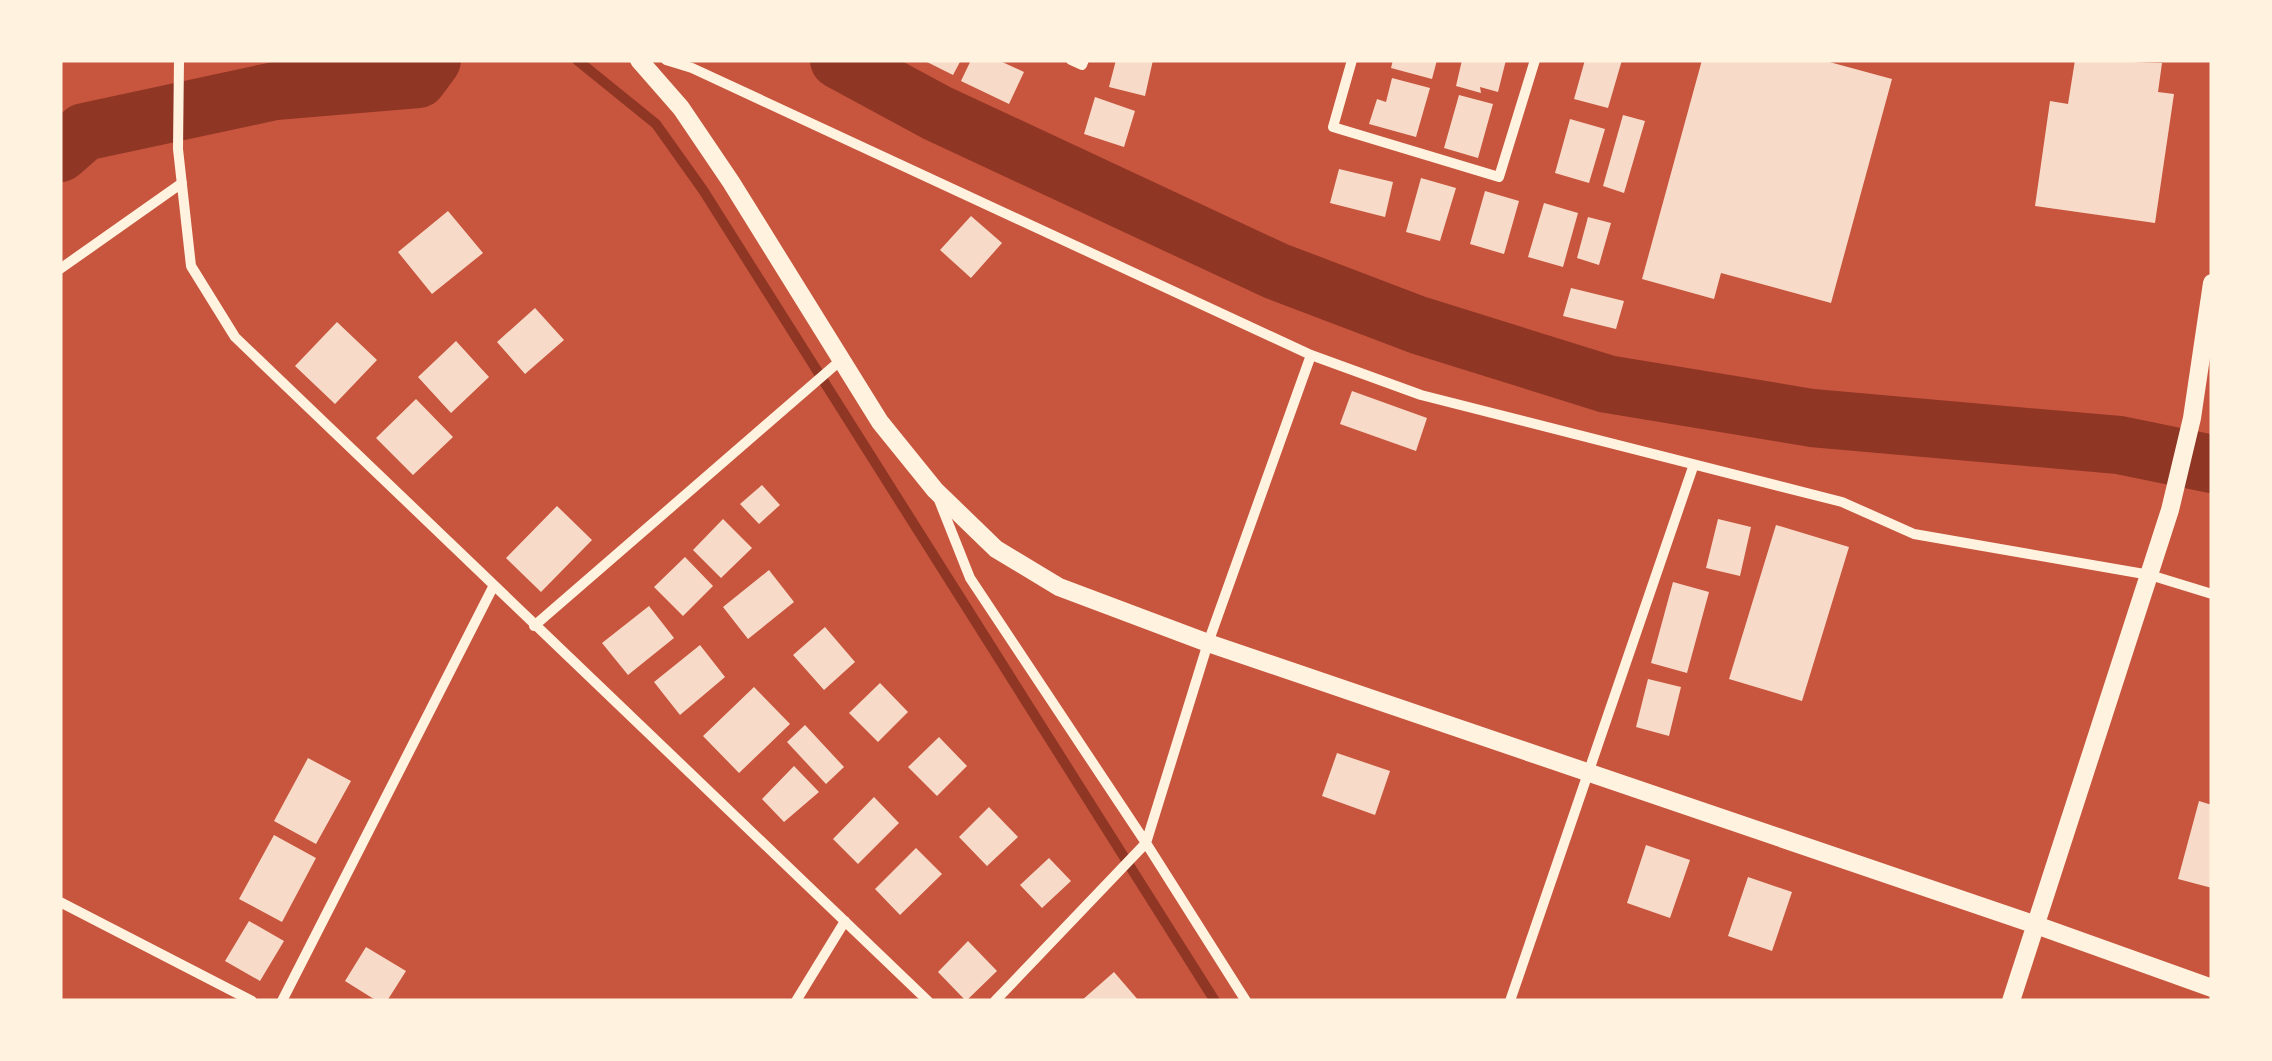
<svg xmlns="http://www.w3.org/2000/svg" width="2272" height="1061" font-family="'Fira Sans',sans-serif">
  <rect width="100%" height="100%" fill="#c8553d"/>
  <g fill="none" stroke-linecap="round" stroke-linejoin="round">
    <!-- stream -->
    <path stroke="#8f3625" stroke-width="10" d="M577 60 656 124 703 190 1215 1001"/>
    <!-- river -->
    <path stroke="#8f3625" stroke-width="58" d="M839 60 937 113 1276 271 1418 325 1607 384 1812 418 2119 445 2212 464
      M60 153 84 132 275 91 418 79 432 60"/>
  </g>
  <!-- building -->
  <path fill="#f7dbc8" d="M923 60H961L953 75Z
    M971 60H998L1024 72 1009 104 961 81Z
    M1116 60H1153L1145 96 1109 87Z
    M1393 60H1437L1432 79 1391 68Z
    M1462 60H1506L1498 92 1480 87 1481 93 1456 86Z
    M1585 60H1622L1608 108 1574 99Z
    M1702 60H1822L1892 79 1831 303 1721 273 1714 299 1642 279Z
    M2075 60 2162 63 2158 92 2174 94 2155 223 2035 206 2050 101 2068 104Z
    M1392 78 1430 88 1416 137 1369 124 1377 99 1386 102Z
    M1459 95 1493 104 1478 158 1444 148Z
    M1095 97 1135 111 1124 147 1084 134Z
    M1623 115 1645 121 1624 193 1603 186Z
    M1570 119 1605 129 1589 183 1555 173Z
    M1339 169 1393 182 1385 217 1330 203Z
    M1421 178 1456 188 1440 241 1406 232Z
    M1485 191 1519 201 1504 254 1470 244Z
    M1544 203 1578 213 1563 267 1528 257Z
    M448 211 483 253 432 294 398 252Z
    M971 216 1002 243 971 278 940 250Z
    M1588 217 1611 223 1599 265 1577 258Z
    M1571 288 1624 301 1616 329 1563 316Z
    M535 308 564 340 525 374 497 342Z
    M337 322 377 360 335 404 295 366Z
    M456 341 489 377 451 413 418 377Z
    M1352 391 1427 418 1416 451 1340 424Z
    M416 399 453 437 413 475 376 438Z
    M762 485 780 505 759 524 740 504Z
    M557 506 592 540 541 592 506 558Z
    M723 519 752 548 721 578 693 550Z
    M1718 519 1751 527 1740 576 1706 568Z
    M1776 525 1849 547 1802 701 1729 679Z
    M685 557 713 586 683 616 654 587Z
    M769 570 794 602 748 639 723 607Z
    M1673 582 1709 592 1687 673 1651 663Z
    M649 606 674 638 628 675 602 643Z
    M825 627 855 662 824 690 793 655Z
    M700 645 725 677 680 715 654 682Z
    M1648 679 1681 687 1669 736 1636 727Z
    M880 683 908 712 878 742 849 713Z
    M754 687 790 724 739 773 703 736Z
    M805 725 844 767 826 784 787 742Z
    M939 737 967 766 937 796 908 767Z
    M1337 753 1390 771 1375 815 1322 796Z
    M308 758 351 781 316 844 274 821Z
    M794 766 819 792 784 822 762 799Z
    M874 797 899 823 858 864 833 839Z
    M2199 801 2212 805V888L2178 879Z
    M989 807 1018 837 987 866 959 837Z
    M274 835 316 858 282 922 239 899Z
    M1646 845 1690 860 1670 918 1627 903Z
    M916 848 942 874 900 915 875 889Z
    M1049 858 1071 881 1042 908 1020 885Z
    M1748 877 1792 892 1772 951 1728 936Z
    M249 921 284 941 260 981 225 961Z
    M968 941 997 971 966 1001 938 972Z
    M366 947 406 971 387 1001H377L345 981Z
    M1114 972 1139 1001H1081Z"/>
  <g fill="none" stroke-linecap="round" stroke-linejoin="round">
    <!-- minor -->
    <path stroke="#fff3e0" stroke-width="10" d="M179 60 178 149 191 266 235 337 928 1001
      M666 60 692 68 1311 355 1421 395 1842 502 1914 534 2150 575 2212 594
      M1071 60 1082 65 1084 60
      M1352 60 1333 127 1499 177 1535 60
      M60 269 182 183
      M939 500 970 578 1146 843 1246 1001
      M534 626 841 360
      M60 902 252 1001
      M282 1001 493 587
      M796 1001 845 921
      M995 1001 1146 843 1208 643 1311 355
      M1510 1001 1693 467"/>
    <!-- tertiary -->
    <path stroke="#fff3e0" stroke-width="18" d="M639 60 681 108 731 182 880 422 935 490 996 549 1059 587 1208 643 2036 925 2212 988
      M2011 1001 2170 510 2192 418 2212 283"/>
  </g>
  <!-- border -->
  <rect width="2272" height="1061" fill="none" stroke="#fff3e0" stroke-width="125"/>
</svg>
